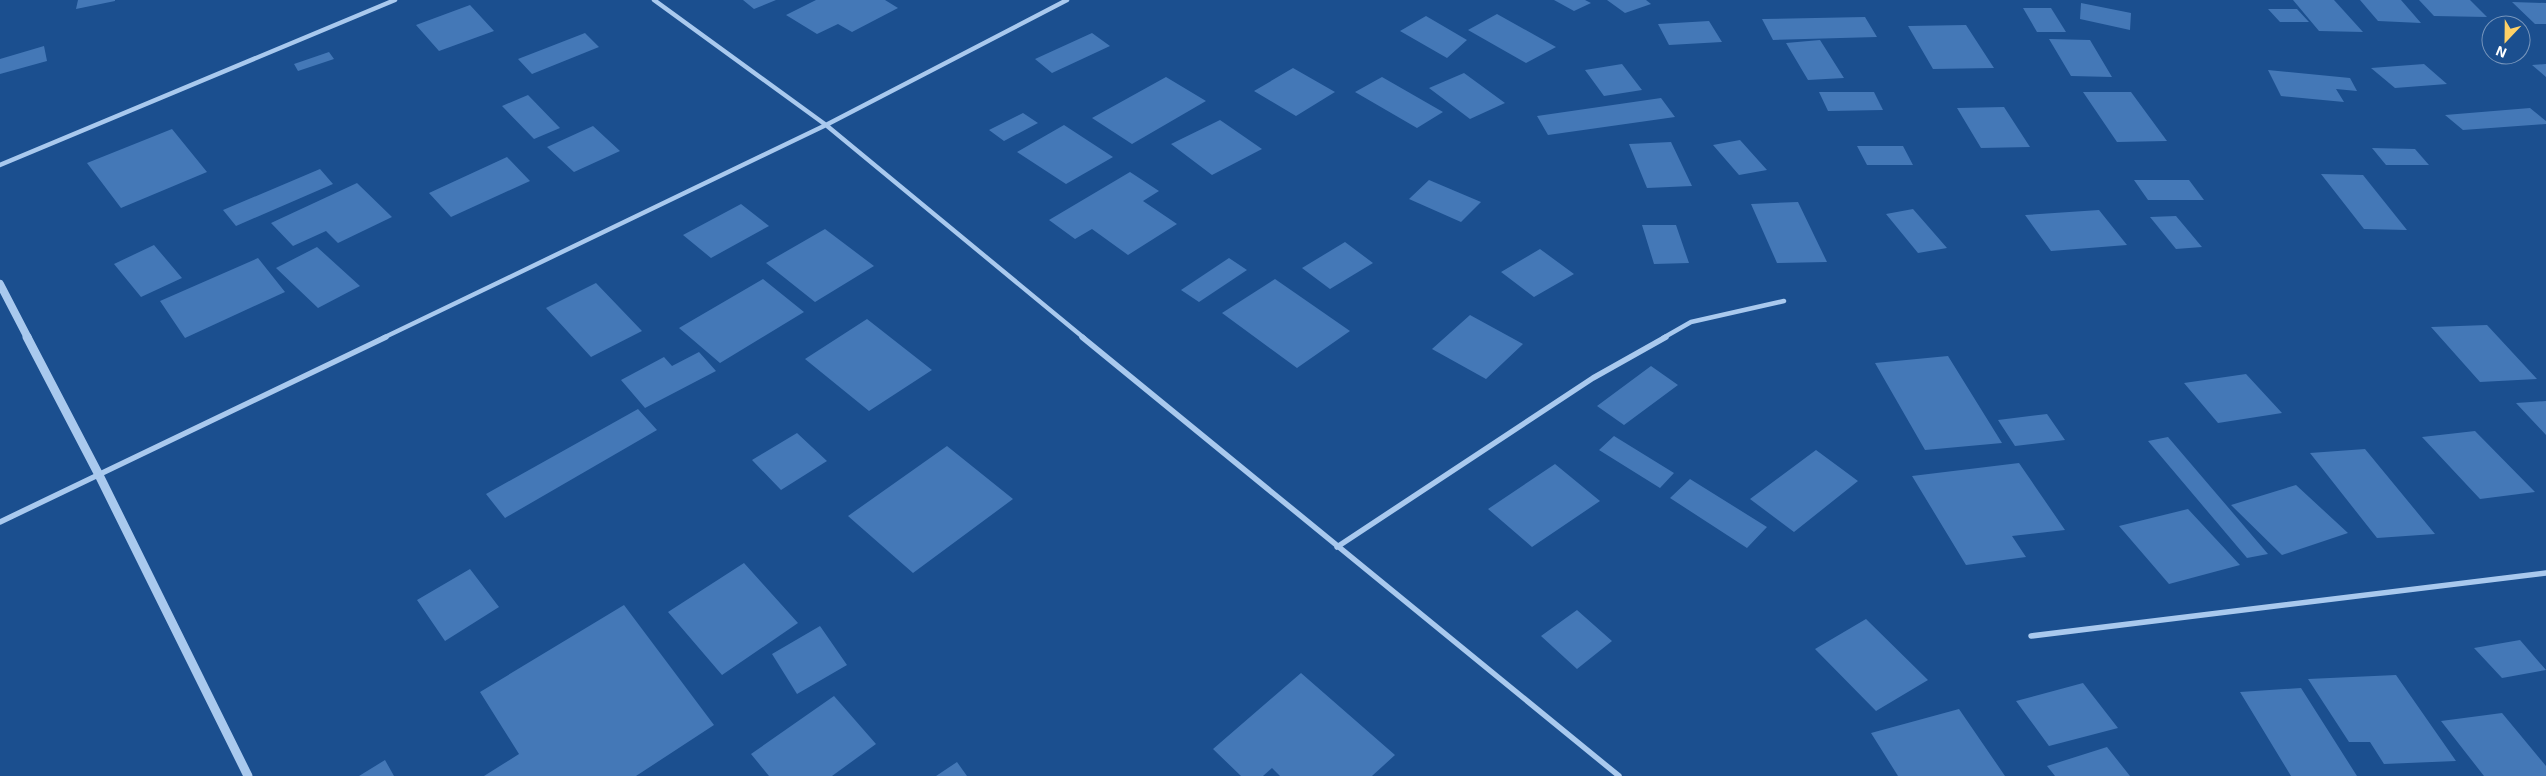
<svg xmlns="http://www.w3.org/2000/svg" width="2546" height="776" font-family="'Exo 2',sans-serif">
  <rect width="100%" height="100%" fill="#1b4f8f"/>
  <!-- building -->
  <path fill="#4478b7" d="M78 0H115V1L76 9Z
    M743 0H776L754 9Z
    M816 0H885L898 8 852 32 838 24 817 34 786 15Z
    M1554 0H1585L1591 3 1574 11Z
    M1607 0H1646L1651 4 1625 13Z
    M2293 0H2334L2363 32 2319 31Z
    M2360 0H2401L2421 23 2378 21Z
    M2419 0H2470L2487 17 2434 16Z
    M2512 2 2546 3V24H2535Z
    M2081 3 2131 13 2130 30 2080 19Z
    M470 5 494 31 439 51 416 25Z
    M2023 8H2051L2066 32H2037Z
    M2268 9H2297L2309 22H2280Z
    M1497 14 1556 47 1526 63 1468 30Z
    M1426 16 1467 40 1447 58 1400 31Z
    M1865 17 1877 37 1773 40 1762 19Z
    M1709 21 1722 42 1669 45 1658 24Z
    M1966 25 1994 68 1933 69 1908 26Z
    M585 33 599 47 532 74 518 59Z
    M1092 33 1110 46 1052 73 1035 59Z
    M2049 39 2090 40 2112 77 2071 76Z
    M1820 40 1844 78 1808 80 1786 43Z
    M44 46 47 61 0 74V59Z
    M329 52 334 59 298 71 294 64Z
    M1622 64 1642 90 1604 96 1585 70Z
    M2424 64 2447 84 2395 88 2371 68Z
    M2546 64V77L2532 65Z
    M1293 68 1335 92 1296 116 1254 91Z
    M2268 70 2350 78 2357 91 2336 89 2344 102 2281 96Z
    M1464 73 1505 103 1470 119 1429 88Z
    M1166 77 1206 101 1132 144 1092 118Z
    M1382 77 1443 112 1417 128 1355 92Z
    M1819 92H1874L1883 110 1828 111Z
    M2083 92H2131L2167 141 2117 142Z
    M528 95 560 128 534 139 502 106Z
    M1661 98 1675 117 1548 135 1537 116Z
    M2004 107 2030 147 1981 148 1957 108Z
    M2530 108 2546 121V124L2463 130 2445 115Z
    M1023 113 1038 123 1004 141 989 130Z
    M1220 120 1262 149 1212 175 1171 144Z
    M1064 125 1113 157 1066 184 1017 152Z
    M593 126 620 151 574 172 547 147Z
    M172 129 207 172 121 208 87 163Z
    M1740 140 1767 170 1739 175 1713 145Z
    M1671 142 1692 186 1647 188 1629 144Z
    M1857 146H1903L1913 165H1867Z
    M2372 148 2415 149 2429 165H2386Z
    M507 157 530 181 451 217 429 193Z
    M320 169 333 184 236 226 223 210Z
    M1130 172 1159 191 1143 201 1177 224 1128 255 1092 229 1075 239 1049 220Z
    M2321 174 2363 175 2407 230 2364 229Z
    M1429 180 1481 202 1461 222 1409 199Z
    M2134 180H2189L2204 200H2148Z
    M357 183 392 217 338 243 326 231 293 246 271 223Z
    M1798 202 1827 262 1777 263 1751 204Z
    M741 204 769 226 711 258 683 235Z
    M1913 209 1947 248 1918 253 1886 214Z
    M2099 210 2127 245 2051 251 2025 215Z
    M2176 216 2202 247 2176 249 2150 217Z
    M1642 225H1676L1689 263 1654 264Z
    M825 229 874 266 815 302 766 263Z
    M1345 242 1373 263 1330 289 1302 268Z
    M154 245 182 278 141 297 114 264Z
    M317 247 360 286 318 308 276 268Z
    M1540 249 1574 274 1534 297 1501 272Z
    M258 258 285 292 185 338 160 301Z
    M1229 258 1247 270 1199 302 1181 290Z
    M763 279 804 312 720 363 679 328Z
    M1275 279 1350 331 1297 368 1222 313Z
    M596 283 642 331 591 357 546 308Z
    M1470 315 1523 344 1486 379 1432 349Z
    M867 319 932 370 869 411 805 359Z
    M2487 325 2537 379 2480 382 2431 327Z
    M699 352 716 371 645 408 621 380 664 357 672 366Z
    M1948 356 2002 443 1925 450 1875 363Z
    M1651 366 1678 385 1624 425 1597 406Z
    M2246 374 2282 413 2218 423 2184 383Z
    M2546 401V435L2516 403Z
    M638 409 657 430 505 518 486 494Z
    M2047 414 2065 440 2015 446 1998 420Z
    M2475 431 2535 492 2480 499 2422 437Z
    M797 433 827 461 781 490 752 460Z
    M1614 436 1674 473 1660 488 1599 450Z
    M2168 437 2268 554 2247 558 2148 441Z
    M947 446 1013 499 913 573 848 516Z
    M2365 449 2435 534 2377 538 2310 453Z
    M1816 450 1858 481 1794 532 1750 499Z
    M2019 463 2065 530 2012 536 2026 557 1966 565 1912 476Z
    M1555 464 1600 501 1532 547 1488 509Z
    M1690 479 1767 527 1747 548 1670 498Z
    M2296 485 2348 533 2282 555 2231 505Z
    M2188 509 2240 565 2169 584 2119 526Z
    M744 563 798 623 722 675 668 612Z
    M470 569 499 607 445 641 417 600Z
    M624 605 714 725 636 776H484L519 754 480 692Z
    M1577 610 1612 641 1577 669 1541 636Z
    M1866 619 1928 680 1876 711 1815 649Z
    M820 626 847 665 797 694 772 654Z
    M2520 640 2546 670 2502 678 2474 648Z
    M1301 673 1395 755 1372 776H1280L1272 768 1263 776H1241L1213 749Z
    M2396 675 2456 761 2384 764 2370 742H2349L2308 679Z
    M2083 683 2118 728 2049 746 2016 701Z
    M2301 688 2357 776H2291L2240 692Z
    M834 696 876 744 832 776H769L751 754Z
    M1959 709 2005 776H1898L1871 733Z
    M2502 713 2546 766V776H2484L2441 721Z
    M2107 747 2130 776H2055L2047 766Z
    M385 760 394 776H359Z
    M957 762 967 776H936Z"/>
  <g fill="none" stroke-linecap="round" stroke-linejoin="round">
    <!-- minor-far1 -->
    <path stroke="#a9c9ee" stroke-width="4.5" d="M654 0 826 125 1084 338
      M0 165 395 0
      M383 338 826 125 1067 0
      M1663 338 1691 322 1784 301"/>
    <!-- minor -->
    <path stroke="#a9c9ee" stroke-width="5.5" d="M1082 337 1619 776
      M0 522 386 337
      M1337 547 1593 378 1666 337
      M2031 636 2546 573"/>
    <!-- tertiary-far1 -->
    <path stroke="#a9c9ee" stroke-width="8" d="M0 284 28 338"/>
    <!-- tertiary -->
    <path stroke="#a9c9ee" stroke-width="9" d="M27 337 99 475 248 776"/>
  </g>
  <!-- north arrow -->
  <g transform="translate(2506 40) rotate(202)"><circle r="24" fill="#1b4f8f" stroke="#7695bc"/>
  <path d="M0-4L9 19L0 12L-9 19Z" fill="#ffd166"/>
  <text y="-8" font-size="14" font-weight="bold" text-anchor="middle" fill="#ffffff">N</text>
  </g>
</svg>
